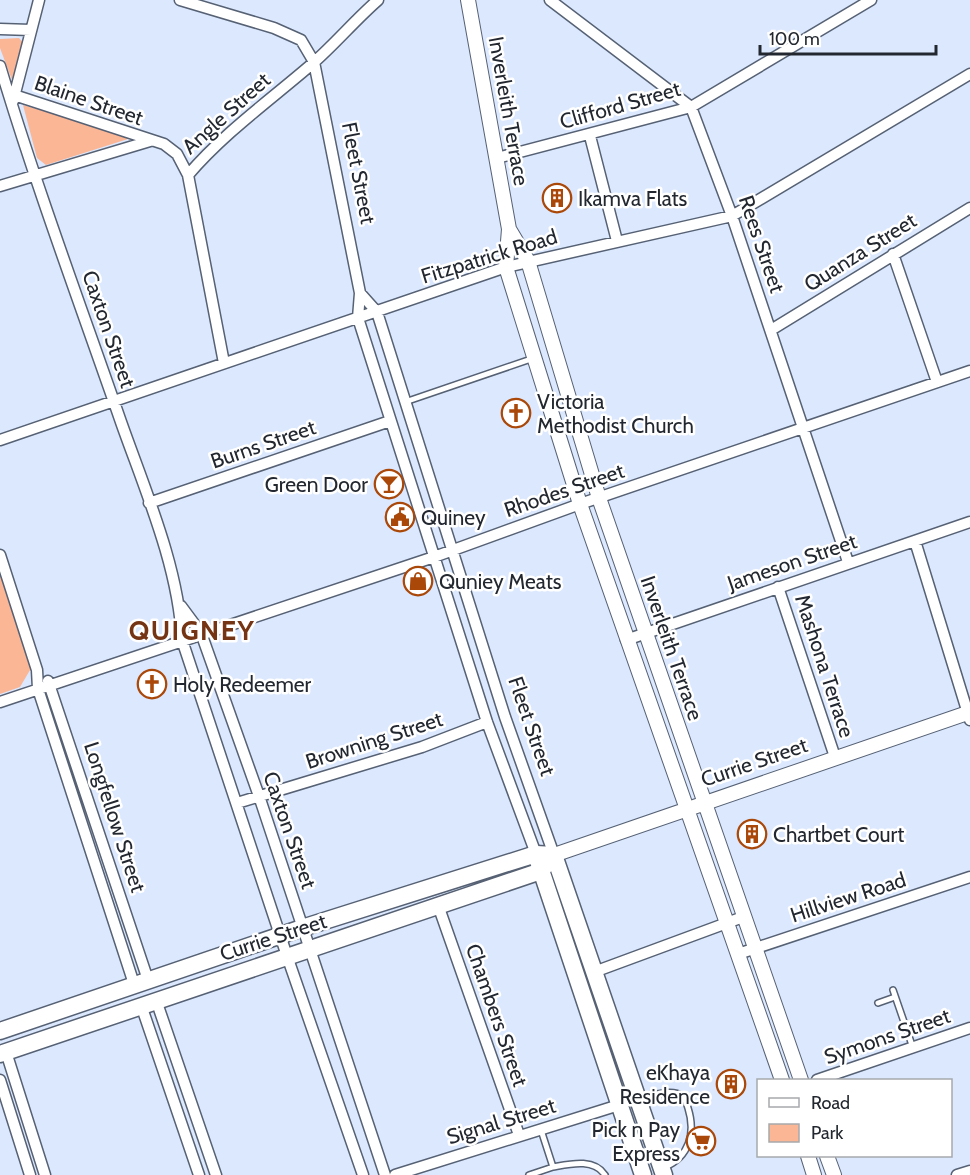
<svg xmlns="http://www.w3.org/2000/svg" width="970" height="1175" font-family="Cabin,sans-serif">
  <rect width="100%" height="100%" fill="#dbe8fe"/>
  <!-- green -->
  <path fill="#fbb696" d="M19 38 24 44 15 78 12 80 0 48V39Z
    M23 105 130 136 128 139 46 165 37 158Z
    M0 573 33 665 20 687 0 694Z"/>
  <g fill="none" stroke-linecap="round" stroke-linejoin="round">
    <!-- service casing -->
    <g stroke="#566174" stroke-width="8">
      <path id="service" d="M405 402 534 358
        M893 990 913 1048
        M878 1003 895 997
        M640 1098C650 1096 672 1088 682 1096 685 1098 687 1105 688 1108 696 1133 689 1157 665 1167
        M553 1167C570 1164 594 1158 605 1175
        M529 1175 553 1167 541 1130"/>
    </g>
    <!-- minor casing -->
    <g stroke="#566174" stroke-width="13">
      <path id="minor" d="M180 0 274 28 301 40 314 62 360 293 358 318 487 722 536 854
        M550 0 691 107 732 216 848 562
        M0 29 31 30
        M0 66C36 186 80 304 121 422 145 490 179 568 182 640L287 956 363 1175
        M14 95 164 144 177 154 188 175
        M13 101 39 0
        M590 136 617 241
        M497 158 691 107 871 0
        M0 186 150 141
        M893 254 937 382
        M360 293 377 312 505 717 554 855
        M771 330 970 208
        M224 363 188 175C224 133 269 101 312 64 335 44 355 20 378 0
        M0 440 506 267 732 216 970 74
        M149 503 390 421
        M915 541 970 720
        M0 555 37 670 38 689 134 984
        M778 587 835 757
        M181 606 201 633 259 796 385 1175
        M626 640 970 522
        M48 681 148 980
        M0 702 434 557 580 504 970 371
        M237 803 422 747 487 722
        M439 908 519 1135
        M738 954 970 877
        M594 972 743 917
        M156 1000 216 1175
        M141 1005 199 1175
        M6 1052 45 1175
        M0 1080 30 1175
        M817 1080 970 1028
        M395 1175 619 1105
        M957 1175 970 1171"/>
    </g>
    <!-- tertiary casing -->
    <g stroke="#566174" stroke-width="16">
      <path id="tertiary" d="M468 0 509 229 506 267 580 504 782 1080
        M509 229 528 261 599 498 801 1080
        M554 855 970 712
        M808 1156 814 1175
        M827 1156 834 1175"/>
    </g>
    <!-- primary casing -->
    <g stroke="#566174" stroke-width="19">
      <path id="primary" d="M554 855 664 1175
        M538 861 643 1175
        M0 1031 302 928 536 854 554 855
        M0 1054 541 871 554 855"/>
    </g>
    <!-- service -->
    <use href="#service" stroke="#fff" stroke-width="5"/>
    <!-- minor -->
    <use href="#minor" stroke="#fff" stroke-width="10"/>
    <!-- tertiary -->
    <use href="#tertiary" stroke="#fff" stroke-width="14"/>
    <!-- primary -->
    <use href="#primary" stroke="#fff" stroke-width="16"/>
  </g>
  <!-- icons -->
  <defs>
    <g id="building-ring" transform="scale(1.5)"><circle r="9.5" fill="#fff" stroke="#aa480a" stroke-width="1.5"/><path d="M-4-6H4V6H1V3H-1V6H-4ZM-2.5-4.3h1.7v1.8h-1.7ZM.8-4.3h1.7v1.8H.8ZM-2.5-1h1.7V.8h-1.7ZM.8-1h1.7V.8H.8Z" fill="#aa480a"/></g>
    <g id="church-ring" transform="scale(1.5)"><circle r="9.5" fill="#fff" stroke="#aa480a" stroke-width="1.5"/><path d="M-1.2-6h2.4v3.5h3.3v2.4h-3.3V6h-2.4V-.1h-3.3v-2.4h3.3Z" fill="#aa480a"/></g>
    <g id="bar-ring" transform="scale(1.5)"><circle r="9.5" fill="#fff" stroke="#aa480a" stroke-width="1.5"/><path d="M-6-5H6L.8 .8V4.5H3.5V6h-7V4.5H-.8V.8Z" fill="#aa480a"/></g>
    <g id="civic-ring" transform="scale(1.5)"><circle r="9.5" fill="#fff" stroke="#aa480a" stroke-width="1.5"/><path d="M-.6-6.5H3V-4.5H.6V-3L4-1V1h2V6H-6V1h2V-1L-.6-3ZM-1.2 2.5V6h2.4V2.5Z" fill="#aa480a"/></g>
    <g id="shop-ring" transform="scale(1.5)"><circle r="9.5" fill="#fff" stroke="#aa480a" stroke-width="1.5"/><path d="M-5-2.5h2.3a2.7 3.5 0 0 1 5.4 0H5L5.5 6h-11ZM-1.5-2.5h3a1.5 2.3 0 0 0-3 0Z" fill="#aa480a"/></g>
    <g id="supermarket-ring" transform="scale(1.5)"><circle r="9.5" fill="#fff" stroke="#aa480a" stroke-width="1.5"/><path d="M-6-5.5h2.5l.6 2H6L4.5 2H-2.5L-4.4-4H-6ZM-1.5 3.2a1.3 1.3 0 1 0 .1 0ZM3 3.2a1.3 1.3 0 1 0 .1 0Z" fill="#aa480a"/></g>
  </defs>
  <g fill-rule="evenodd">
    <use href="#building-ring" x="557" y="198"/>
    <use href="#church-ring" x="516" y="413"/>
    <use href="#bar-ring" x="389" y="484"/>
    <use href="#civic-ring" x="400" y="517"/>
    <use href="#shop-ring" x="418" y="581"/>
    <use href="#church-ring" x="152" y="684"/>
    <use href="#building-ring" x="752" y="834"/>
    <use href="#building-ring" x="731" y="1084"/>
    <use href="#supermarket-ring" x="701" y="1141"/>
  </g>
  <g text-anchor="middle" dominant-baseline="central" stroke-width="5" stroke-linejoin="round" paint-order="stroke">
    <!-- street labels -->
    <g font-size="21" fill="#232830" stroke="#fff">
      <text transform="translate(89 100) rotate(19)">Blaine Street</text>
      <text transform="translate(620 105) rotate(-16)">Clifford Street</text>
      <text transform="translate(509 111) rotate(80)">Inverleith Terrace</text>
      <text transform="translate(226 113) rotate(-42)">Angle Street</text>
      <text transform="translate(359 173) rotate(79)">Fleet Street</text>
      <text transform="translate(762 244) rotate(71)">Rees Street</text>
      <text transform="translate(860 252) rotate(-32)">Quanza Street</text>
      <text transform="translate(489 256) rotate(-17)">Fitzpatrick Road</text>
      <text transform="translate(109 329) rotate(71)">Caxton Street</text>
      <text transform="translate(263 444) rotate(-19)">Burns Street</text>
      <text transform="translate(564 490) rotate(-19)">Rhodes Street</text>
      <text transform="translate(792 562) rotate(-19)">Jameson Street</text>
      <text transform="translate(672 648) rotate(71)">Inverleith Terrace</text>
      <text transform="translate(825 666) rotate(72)">Mashona Terrace</text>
      <text transform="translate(532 726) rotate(71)">Fleet Street</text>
      <text transform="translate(374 740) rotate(-18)">Browning Street</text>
      <text transform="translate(754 762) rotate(-19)">Currie Street</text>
      <text transform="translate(115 817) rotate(72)">Longfellow Street</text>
      <text transform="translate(290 830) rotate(71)">Caxton Street</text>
      <text transform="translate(848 897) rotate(-18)">Hillview Road</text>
      <text transform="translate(273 937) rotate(-18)">Currie Street</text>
      <text transform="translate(497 1015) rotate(71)">Chambers Street</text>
      <text transform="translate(887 1036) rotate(-19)">Symons Street</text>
      <text transform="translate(501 1121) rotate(-17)">Signal Street</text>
    </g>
    <!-- poi labels -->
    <g font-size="21" fill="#232830" stroke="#fff" text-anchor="start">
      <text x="578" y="198">Ikamva Flats</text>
      <text x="537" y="401">Victoria<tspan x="537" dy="24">Methodist Church</tspan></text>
      <text x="368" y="484" text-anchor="end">Green Door</text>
      <text x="421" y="517">Quiney</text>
      <text x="439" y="581">Quniey Meats</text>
      <text x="173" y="684">Holy Redeemer</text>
      <text x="773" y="834">Chartbet Court</text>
      <text x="710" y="1072" text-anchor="end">eKhaya<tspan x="710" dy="24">Residence</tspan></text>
      <text x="680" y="1129" text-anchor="end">Pick n Pay<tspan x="680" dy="24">Express</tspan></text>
    </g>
    <!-- district labels -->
    <g font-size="27" font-weight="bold" letter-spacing="1.5" fill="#753514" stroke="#fff">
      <text x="192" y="630">QUIGNEY</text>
    </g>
  </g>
  <!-- legend -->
  <rect x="757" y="1079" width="195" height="78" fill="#ffffff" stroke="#a7a9ac" stroke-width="1.5"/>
  <rect x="769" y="1098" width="30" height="9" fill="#ffffff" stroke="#a7a9ac" stroke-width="1.5"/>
  <text x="811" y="1109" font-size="18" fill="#232830">Road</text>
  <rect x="769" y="1124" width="30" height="18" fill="#fbb696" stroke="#a7a9ac" stroke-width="1.5"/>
  <text x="811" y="1139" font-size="18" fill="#232830">Park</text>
  <!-- scale -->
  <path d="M760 45v9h176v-9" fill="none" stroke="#232830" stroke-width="3"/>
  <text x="769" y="45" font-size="18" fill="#232830" stroke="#ffffff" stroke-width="4.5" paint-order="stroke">100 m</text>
</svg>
